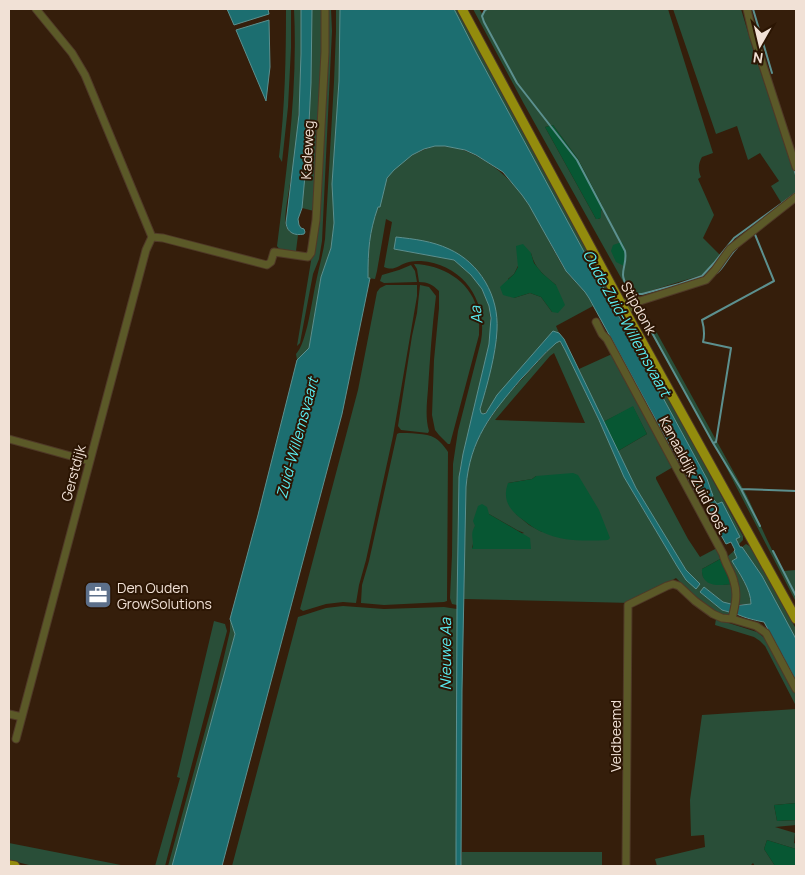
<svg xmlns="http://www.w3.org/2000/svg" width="805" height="875" font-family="Manrope,sans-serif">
  <rect width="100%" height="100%" fill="#351e0b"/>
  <!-- green -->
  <path fill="#294e38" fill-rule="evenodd" d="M286 9H291V48L288 107 282 162 279 157C285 107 286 58 286 9Z
    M294 9H301C303 60 300 111 294 162 292 176 283 215 286 226 288 232 292 234 298 235L296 251 293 253 280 250 277 246C287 168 298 88 294 9Z
    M312 9H322L321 82 314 211 302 208 308 143 311 84Z
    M327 9H331L332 31 322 241 319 259 313 274 300 343 297 346 312 255Z
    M336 9H340L339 81 332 184 334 223 331 248 321 277 309 348 297 360 296 354C307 343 312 299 316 282 319 267 323 254 325 239L334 82 336 31Z
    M454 9H459L743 536V540L739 544 735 539 740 537 721 502 717 504 712 496V492L707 479 477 54Z
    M473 9H479L483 15 485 9H668L713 153 702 157C698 164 698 170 701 177L698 179 714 215 703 238 722 257 714 266 707 273 702 275 636 295 630 294 524 104ZM553 125 578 159 603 207 601 211V217L599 219H596L545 127Z
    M673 9H741L753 49 796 177V194L782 204 771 186 779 181 760 153 748 160 737 126 716 134Z
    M435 146C454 145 469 151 485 161 529 188 540 229 565 270 570 277 577 283 583 290 587 294 590 300 593 306L556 326 559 333 553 331 497 396 487 411 483 414 481 413 480 409 495 350 497 331 484 279 477 270 467 260 448 249 427 242 396 237 394 249 454 260 471 275 482 289 489 306 491 328 489 344 459 473 457 605 452 604 450 598 452 555 453 464 458 431 481 341C488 301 463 264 421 261 417 261 412 261 409 262 399 264 395 272 384 267L392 222 386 219 377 271 375 279 368 278C368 250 369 233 378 206H380C382 198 383 187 387 179 394 162 418 151 435 146ZM531 253C535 269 544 275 556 285L552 312 541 297 530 293 514 298 508 279 514 274 518 266Z
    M414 264C442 265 469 280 477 308 480 317 479 326 479 335L450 444H448L439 435 435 430 432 415 434 360 439 308V291C433 285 428 282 419 282L417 269Z
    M411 265 415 271 417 282 384 283 380 281 382 275 399 270Z
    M386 285H417V296L393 436 366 560 359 585 356 603 343 602 326 604 303 611 300 609 358 390 377 292 380 288Z
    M420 285 429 287 436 296C432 327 430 358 428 389 427 402 425 418 429 431L428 433 401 430 398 426 412 336 417 313Z
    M641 304 747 496C759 521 769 547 784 571L796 570V602L711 438 636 307Z
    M559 341 565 350 635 496 677 566 686 580 700 584 686 570 673 550 636 488 618 451 647 434 633 407 603 422 579 369 612 354 673 467 656 477V479L688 539 700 557 717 548 722 558 702 569 703 577 719 585 731 584 734 592 732 606 731 604 723 602 704 587 700 592 722 610 729 612V614C712 618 687 589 676 578L632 603 464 599 466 487 467 473 471 456 481 432 503 400 554 344ZM554 353 585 423 495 420 550 356ZM536 476 542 532 529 525 516 514 508 483 532 479ZM489 514 517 530 524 533 472 548 473 544 475 526Z
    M399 433C408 433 427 433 435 438 440 441 445 447 448 452L447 601 444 602 384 605 361 603V602L362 585 369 561 397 434Z
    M746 544 751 547 755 553 796 629V639L762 576 742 547Z
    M734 551 737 558 732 561C739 574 751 589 751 604H738C739 595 739 588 736 579 734 572 727 565 728 556Z
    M343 606 384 609 444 607 457 609 456 866H232L298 617 326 608Z
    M230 619 235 634 172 866H168L216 691 230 631Z
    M716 619 757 632 767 640 796 693V706L765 646 760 641 754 637 715 625Z
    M214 621 225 624 227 631 165 866H155L180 778 177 777Z
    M796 709V803L774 805 777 821 796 820V825L775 827 795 833 794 843 796 844V849L767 840 764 849 775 866H755L753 863 750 866H657L655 859 705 847 704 835 691 836 690 800 702 715Z
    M9 843 126 866H33L9 860Z
    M462 852H602V866H461Z"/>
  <!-- forest -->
  <path fill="#075733" d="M553 125 578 159 603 207 601 211V218L598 219H596L545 127Z
    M622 242C627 252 625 255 624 266L616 262 611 251 613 245Z
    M523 244 531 253 534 263 542 273 556 285 565 305 558 313 552 312 541 297 530 293 514 298 503 295 500 287 514 274 518 267 516 246Z
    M633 406 647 434 618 451 603 422Z
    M573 473 578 475 599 510 610 538 608 540C587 541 562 542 542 532 534 529 526 522 519 517 507 507 503 497 508 483L532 479 536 476Z
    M482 504 487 507 489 514 530 538 531 549H472C475 540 469 535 475 526L473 521 478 506Z
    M722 558 731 584C719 586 701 587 702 569Z
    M796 803V820L777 821 774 805Z
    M767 840 796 849V866H775L764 849Z"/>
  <!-- water -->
  <path fill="#1c6e70" stroke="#5c908f" d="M227 9H268L269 14 234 25Z
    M301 9H312L311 83 308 143 302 208 298 219 299 225 301 228 304 229 305 232 304 234C295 236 287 233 286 223L299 115 301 54Z
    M340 9H454L477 54 707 479 713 496 712 497 717 504 722 502 740 537 736 539 740 547H742L762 576 796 639V681L764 622C753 620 741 617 731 611L729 612 722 610 700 592 704 587 723 602 731 604 732 606 751 604C751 589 739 573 732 561L737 558 734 551 735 550 731 542 726 544 707 510 712 507 707 499 706 500 700 494 697 495 589 298 585 292 566 271 529 205 522 195 503 172 476 155 465 150 445 146H435L424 149 412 155 394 170 387 178 380 207H378C369 233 368 250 368 278H370L342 414 222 866H172L235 634 230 619 258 515 297 360 309 348 321 277 331 248 334 223 332 184 339 81Z
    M269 20 270 67 266 101 236 30Z
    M396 237C414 239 432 241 449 249 480 263 499 296 497 330 496 354 487 386 480 409L481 413 483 414 486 413 497 395 553 331 559 333 564 339 636 488 686 570 700 584 696 589 686 580 677 566 624 477 599 420 565 350 560 341 556 343C543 354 533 367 521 379 491 414 470 439 466 487L462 690 461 866H456V843L457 605 459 477 463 454 489 344 491 318 489 306 482 289 471 275 454 260 394 249Z"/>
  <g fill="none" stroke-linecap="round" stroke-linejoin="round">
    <!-- stream -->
    <path stroke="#5c908f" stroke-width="2" d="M487 9 485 10 482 16 484 22 517 83 577 160 625 251C627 261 623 266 623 275 623 281 628 288 631 294H642L679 284 702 276 714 263 734 238 796 193
      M753 9 772 73
      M794 168 796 175
      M754 232 774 281 702 320C704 327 705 334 703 342L731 348 716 442 713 443 741 489 760 526
      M717 273C725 266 729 255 737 248
      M640 311 713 443
      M741 489 796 491
      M773 551 796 596"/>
    <!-- minor casing -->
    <g stroke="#4f3927" stroke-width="9">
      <path id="minor" d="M747 9 753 35 796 167
        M152 237 163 238 267 265 271 262 274 252 308 257 311 253 316 220 325 52V9
        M621 304 634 300 640 301
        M625 311 632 307 640 301 706 280 715 270 730 249 796 197
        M596 322 602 334 607 339 723 554C725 564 732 572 734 582 738 594 735 606 732 619
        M9 439 89 461
        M9 714 22 717
        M16 739 146 250 152 237 85 75 72 53 36 9
        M626 866 628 605 667 586 673 584 679 586 695 601 713 614 722 618 732 619 756 626 766 633 796 689"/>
    </g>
    <!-- major casing -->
    <g stroke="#4f3927" stroke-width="11">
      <path id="major" d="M462 9 625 311 796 619
        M9 865 15 866"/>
    </g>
    <!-- minor -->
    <use href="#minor" stroke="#5b5928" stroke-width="7"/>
    <!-- major -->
    <use href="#major" stroke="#938c0d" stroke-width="9"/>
  </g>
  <!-- icons -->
  <defs>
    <g id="office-square" transform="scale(1.4375)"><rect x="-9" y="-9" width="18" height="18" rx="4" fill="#5c6f8a" stroke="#2b1503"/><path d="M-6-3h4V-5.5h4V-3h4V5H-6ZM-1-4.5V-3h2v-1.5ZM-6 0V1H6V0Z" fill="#fff"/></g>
  </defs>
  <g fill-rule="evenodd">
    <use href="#office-square" x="98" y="595"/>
  </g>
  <g text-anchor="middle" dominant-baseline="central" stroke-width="4" stroke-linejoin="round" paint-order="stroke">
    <!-- street labels -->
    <g font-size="14" fill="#f1e1d6" stroke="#2b1503">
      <text transform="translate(307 150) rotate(-87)">Kadeweg</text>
      <text transform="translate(639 308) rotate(61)">Stipdonk</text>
      <text transform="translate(73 473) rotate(-75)">Gerstdijk</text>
      <text transform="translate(694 475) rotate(62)">Kanaaldijk Zuid Oost</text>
      <text transform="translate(615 736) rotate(-90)">Veldbeemd</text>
    </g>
    <!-- poi labels -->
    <g font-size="14" fill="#f1e1d6" stroke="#2b1503" text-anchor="start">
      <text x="117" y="587">Den Ouden<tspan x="117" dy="16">GrowSolutions</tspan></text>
    </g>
    <!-- water labels -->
    <g font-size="15" font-style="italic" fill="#5aedf1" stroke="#2b1503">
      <text transform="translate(476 315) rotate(-97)">Aa</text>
      <text transform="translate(627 323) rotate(61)">Oude Zuid-Willemsvaart</text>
      <text transform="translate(297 438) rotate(-75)">Zuid-Willemsvaart</text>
      <text transform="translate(445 654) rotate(-90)">Nieuwe Aa</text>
    </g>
  </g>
  <!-- border -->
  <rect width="805" height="875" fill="none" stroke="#f1e1d6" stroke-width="20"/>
  <!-- north arrow -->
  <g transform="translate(760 45) rotate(188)" stroke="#2b1503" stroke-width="4" paint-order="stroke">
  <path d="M0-4L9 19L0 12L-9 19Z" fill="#f1e1d6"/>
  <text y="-8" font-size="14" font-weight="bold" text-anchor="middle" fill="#f1e1d6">N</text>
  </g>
</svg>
